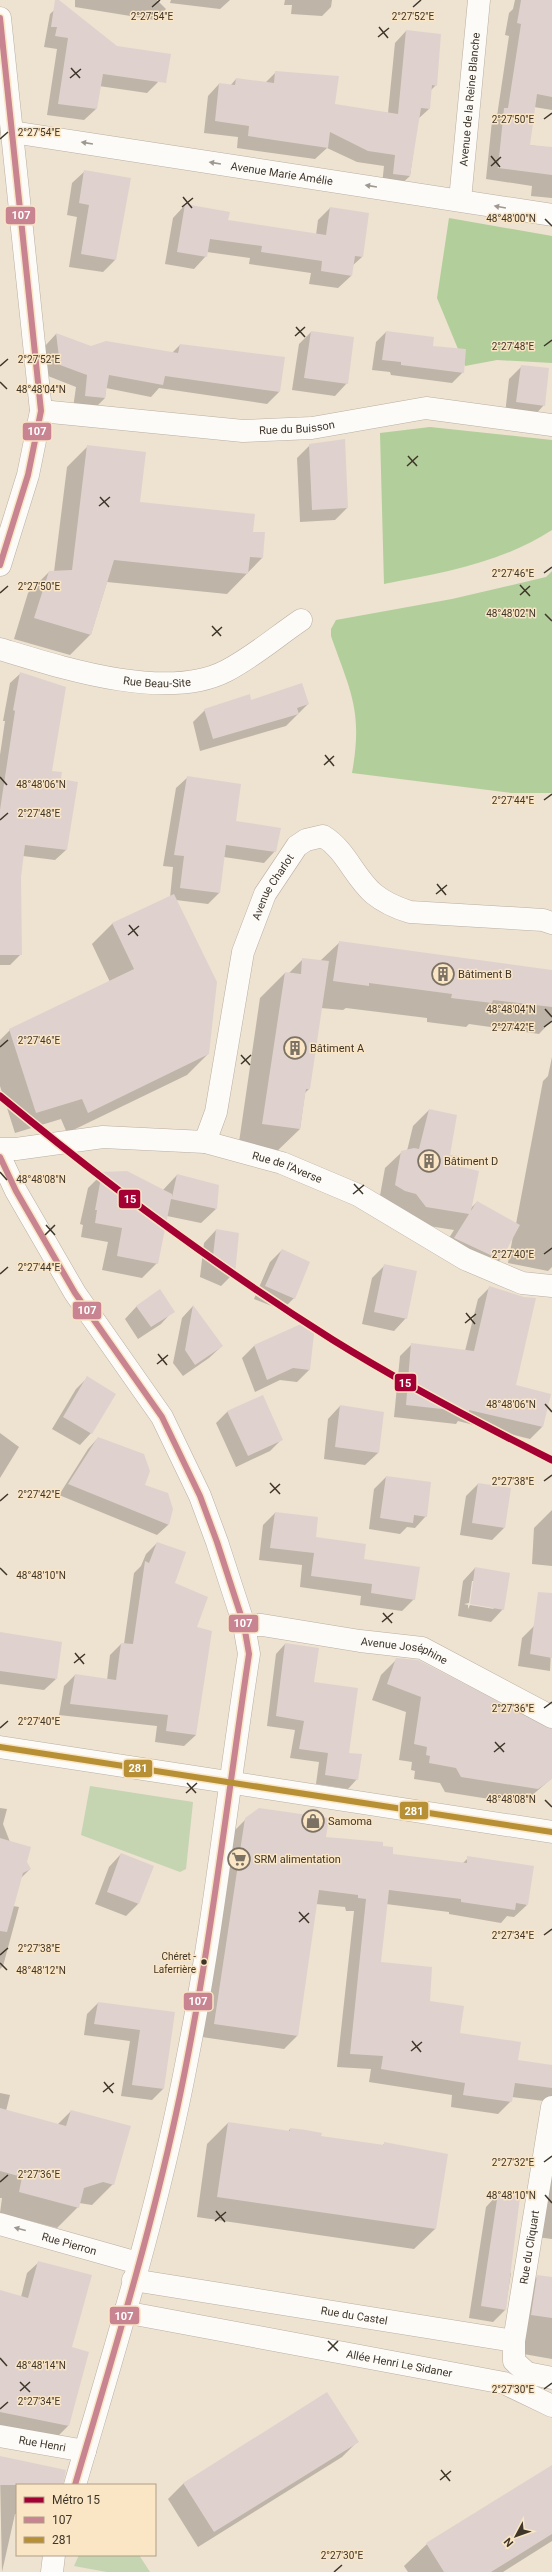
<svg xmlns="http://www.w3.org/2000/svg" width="552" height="2572" font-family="Roboto,sans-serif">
  <rect width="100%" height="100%" fill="#eee2d1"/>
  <!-- green -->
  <path fill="#c5d4b1" d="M90 1786 193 1802 186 1869 180 1872 81 1835Z
    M79 2555H139L150 2572H107L74 2566Z"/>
  <!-- forest -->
  <path fill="#b2ce9a" d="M449 218 552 236V363L497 360 465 366 437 298Z
    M430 427 552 440V530C501 563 443 573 384 584L380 433Z
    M552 571V793H511L352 773C363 711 351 693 331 636V629L336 620 452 599 546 577Z"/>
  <!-- shadow -->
  <path fill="#0003" fill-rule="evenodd" d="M75 0H157L166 9 155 20 75 7Z
    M171 0H230L220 9 170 3Z
    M285 0H332L331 7 322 16 291 14 292 5H284Z
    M515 0H552V110L534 107 529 145 552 148V198L531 196 532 186 486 179 492 121 497 116 509 36 505 35 509 13 513 9Z
    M62 3 158 82 147 93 99 86 96 109 84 120 47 115 57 49 44 47 50 14Z
    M406 31 436 85 430 91 429 109 418 119 410 176 398 187 382 185 384 166 357 162 327 148 315 159 237 148 238 137 204 133 208 96 219 84 230 86 236 79 265 83 276 72 334 105 388 113 395 43Z
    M85 171 115 260 103 272 69 267 77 217 67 215 72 183Z
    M185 205 227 221 316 235 318 220 330 208 362 257 352 266 351 276 338 288 309 284 311 273 249 264 250 258 207 252 206 256 194 269 165 264 173 218Z
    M311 332 347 383 335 396 292 390 299 344Z
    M386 332 432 347 463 372 452 383 391 375 390 372 372 370 376 342Z
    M56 334 91 347 172 353 180 345 284 358 279 392 267 404 159 388 151 397 106 388 105 398 93 410 73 408 76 387 48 376 45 346Z
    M522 366 544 405 532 418 505 414 509 379Z
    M310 445 347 508 335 520 300 522 297 458Z
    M88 446 139 503 252 532 262 558 227 594 107 582 91 634 70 655 14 639 28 593 49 572H54L67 467Z
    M21 673 51 772 60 780 66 850 55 860 23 856 20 877 21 954 10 965H0V755L5 721H3L10 683Z
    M250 701 308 704 286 726 200 751 193 722 205 710Z
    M188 777 235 822 275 851 264 863 224 857 219 893 208 904 176 900 208 1054 187 1075 67 1133 61 1119 15 1133 0 1086V1040L10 1030 110 982 92 944 113 923 170 898 173 867 163 866 176 788Z
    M340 942 552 971V1020L539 1034 469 1024 466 1027 427 1022V1018L346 1008 343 1010 321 1008 309 1089 305 1093 300 1129 274 1154 238 1149 260 998 285 973H289L303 959 320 961Z
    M552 1057V1267L548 1271 508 1263 513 1236 500 1260 484 1276 439 1254 454 1230 410 1223 379 1201 385 1168 402 1152 407 1151 413 1126 429 1110 448 1156 456 1167 470 1209 477 1202 516 1224 543 1081 548 1076Z
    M103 1173 163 1190 177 1175 216 1209 201 1223 167 1216 157 1263 142 1278 102 1270 108 1242 81 1237 83 1225 80 1224 88 1188Z
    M216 1230 237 1234 234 1273 221 1286 200 1277 204 1243Z
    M282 1250 294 1298 282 1310 254 1299 270 1262Z
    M385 1265 406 1318 394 1331 362 1324 372 1278Z
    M490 1287 515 1386 550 1395 542 1427 530 1439 458 1421 456 1424 394 1417 400 1356 412 1344 465 1351 478 1299Z
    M137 1306 173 1311 161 1324 138 1339 125 1319Z
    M193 1306 222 1346 209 1358 183 1376 173 1363 182 1318Z
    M254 1346 310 1369 297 1382 280 1380 255 1392 242 1358Z
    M87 1378 91 1433 80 1445 52 1429 76 1389Z
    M340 1406 383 1413 378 1453 365 1465 324 1459 328 1419Z
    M228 1411 282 1439 270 1451 236 1467 216 1423Z
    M0 1433 19 1447 0 1478Z
    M98 1438 144 1485 172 1509 168 1525 157 1535 59 1495 88 1449Z
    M386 1477 426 1516 415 1528 407 1527 400 1534 369 1529 374 1489Z
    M478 1484 504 1528 492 1540 460 1535 466 1496Z
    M552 1510V1566L532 1564 534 1528Z
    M275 1513 315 1538 363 1560 414 1599 402 1611 360 1605 361 1596 300 1587 302 1565 259 1560 263 1525Z
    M157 1543 174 1584 195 1627 196 1735 184 1746 155 1742 157 1726 59 1715 64 1686 75 1675 107 1680 110 1655 121 1644H124L134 1573 141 1566 146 1554Z
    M475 1568 503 1609 491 1622 458 1616 463 1581ZM472 1581H474L494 1609 470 1605 468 1609V1605L464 1604 469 1603Z
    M534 1626 552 1629 550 1671 518 1666 522 1638Z
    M0 1633 56 1679 44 1690 0 1684Z
    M285 1644 313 1682 348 1753 357 1779 348 1789 316 1784 319 1762 290 1758 295 1730 267 1726 276 1654Z
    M397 1659 552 1731V1778L522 1804 445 1792 440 1783 414 1779 415 1771 411 1770 412 1762 399 1760 406 1712 372 1700 381 1675Z
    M0 1808 7 1809 3 1824 10 1842 30 1869 21 1878 13 1906 19 1907 3 1966 0 1969Z
    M246 1819 325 1838 382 1847 391 1855 462 1864 468 1858 527 1905 514 1917 507 1916 501 1923 449 1914V1912L386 1904 380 1963 429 2002 459 2034 517 2061 552 2066V2102L512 2097 511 2101 498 2114 451 2107 452 2095 369 2082 371 2069 337 2067 354 1911H346L345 1907 316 1904 297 2036 284 2049 202 2037 233 1832Z
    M121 1854 138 1904 126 1916 95 1904 109 1867Z
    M98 2003 174 2013 163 2089 152 2100 121 2096 130 2041 84 2035 87 2014Z
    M0 2093 10 2095 6 2111 57 2125 71 2111 113 2184 92 2205 79 2203 78 2207 57 2228 0 2213 2 2198H0Z
    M228 2123 288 2132 290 2129 320 2137 382 2146 385 2143 435 2229 414 2249 197 2217 207 2144Z
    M552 2167V2239L529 2236Z
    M498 2194 508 2273H511L505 2310 493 2322 469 2318 486 2207Z
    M39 2262 71 2348 68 2426 57 2437 0 2426V2291L21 2297 27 2273Z
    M538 2276 552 2278V2359L512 2352 517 2297Z
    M357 2442 342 2457 198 2547 168 2499 184 2483Z
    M0 2473 51 2485H17V2514H15L2 2572Z
    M552 2473V2541L503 2572H408L404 2566 427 2544Z"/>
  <!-- building -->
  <path fill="#dfd2ce" d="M55 0H59L117 46 171 54 166 83 103 74 97 109 58 104 68 38 55 36 57 27H51Z
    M521 0H552V97L537 94 530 145 552 147V175L498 168 504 108H508L521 24 517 23Z
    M406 30 441 34 437 86 432 85 430 109 421 108 410 176 393 174 395 155 368 151 330 132 328 148 248 136 249 126 215 121 219 83 235 85 236 78 274 83 275 71 339 76 335 104 398 114Z
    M84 170 131 178 116 260 81 254 89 205 79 203Z
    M185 204 230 212 228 220 326 235 330 207 369 213 363 257 355 256 352 276 321 271 322 261 261 252 262 246 210 239 207 257 177 252Z
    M311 331 354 337 348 384 304 378Z
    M386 331 434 337 433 346 466 349 464 373 401 365V362L382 360Z
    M56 333 91 346 106 341 178 353 180 344 285 357 280 392 165 376 163 385 109 375 105 398 85 396 87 375 60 365Z
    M521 365 549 368 545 406 516 402Z
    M345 439 348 508 312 510 309 444Z
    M87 445 146 452 140 502 255 514 253 532H265L263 558 250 557 248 574 114 560 91 635 34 618 49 571 72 570Z
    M20 672 66 687 52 771 62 772 61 779 78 782 67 850 25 845 21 877 22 955H0V810L15 711 13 710Z
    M302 683 309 704 297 708 299 714 213 739 204 709 250 694 251 700Z
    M187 776 241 784 236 821 281 828 276 852 226 845 220 893 180 888 184 856 174 855Z
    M174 894 217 982 209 1054 88 1113 82 1099 36 1113 9 1029 134 969 112 923Z
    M339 941 552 970V1007L493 1000 492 1003 451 998 452 994 369 983V986L333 981Z
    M302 958 329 961 310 1089H306L300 1129 262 1124 285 972 301 974Z
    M429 1109 457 1115 450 1155 459 1156 458 1166 479 1171 471 1211 477 1201 520 1225 501 1260 454 1238 469 1214 426 1207 416 1194 405 1191 395 1185 401 1151 414 1148 419 1149Z
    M127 1171 172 1194V1197L177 1174 219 1185 217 1209 171 1199 158 1264 117 1256 122 1228 95 1223 97 1210H95L102 1172Z
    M216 1229 239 1233 235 1274 212 1265Z
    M282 1249 310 1262 295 1299 265 1286Z
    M384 1264 417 1271 407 1319 374 1312Z
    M489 1286 524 1297 536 1298 516 1385 551 1394 543 1427 469 1410V1412L406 1405 411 1343 474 1351Z
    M160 1289 175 1312 151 1327 136 1306Z
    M193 1305 223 1346 195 1365 185 1350Z
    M310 1320 314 1334 310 1370 293 1368 267 1380 254 1345Z
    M87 1376 116 1394 92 1434 63 1417Z
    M263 1395 283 1440 248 1456 227 1411Z
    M340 1405 384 1412 379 1453 335 1447Z
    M98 1437 144 1454 150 1471 145 1485 168 1493 173 1509 169 1525 68 1484Z
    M386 1476 431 1482 427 1517 414 1515 413 1523 380 1518Z
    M478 1483 511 1488 505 1528 472 1523Z
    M275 1512 318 1517 316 1537 366 1544 364 1559 420 1567 415 1600 371 1593 372 1584 311 1576 314 1553 270 1548Z
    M157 1542 186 1552 175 1583 208 1597 197 1627 212 1631 196 1735 166 1731 168 1715 70 1704 75 1674 116 1680 121 1643 133 1644 145 1561 149 1563Z
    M475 1567 510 1573 504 1610 470 1604Z
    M538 1592 552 1593V1658L530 1654Z
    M0 1632 62 1642 57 1679 0 1671Z
    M285 1643 319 1648 314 1682 358 1688 349 1753 362 1754 358 1780 325 1775 328 1753 299 1749 304 1721 276 1716Z
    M396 1658 418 1660 552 1729V1779L538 1789 461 1777 456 1768 429 1763 430 1756 426 1755 427 1747 414 1744 421 1697 387 1684Z
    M259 1808 329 1818 326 1837 383 1842V1846L393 1847V1854L467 1863V1856L534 1866 528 1905 516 1903 515 1910 461 1902V1899L389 1890 381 1962 432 1967 430 2001 464 2006 460 2033 521 2042 518 2060 552 2065V2088L515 2083 512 2102 463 2095 465 2083 381 2069 383 2056 350 2054 366 1899 358 1898V1895L319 1890 298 2036 214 2024 245 1818Z
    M0 1838 31 1847 27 1862 31 1869 23 1873 7 1932 0 1931Z
    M121 1853 154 1866 139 1904 107 1892Z
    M98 2002 175 2012 164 2089 132 2085 140 2030 94 2024Z
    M0 2108 66 2126 71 2110 131 2126 114 2185 103 2182 84 2188 79 2208 19 2192 22 2177 0 2171Z
    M228 2122 290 2131V2128L306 2130 322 2133 321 2136 384 2145V2142L448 2154 436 2229 217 2197Z
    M498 2193 520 2197 506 2310 481 2306Z
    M38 2261 92 2275 72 2347 89 2352 69 2426 0 2412V2290L28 2298Z
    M537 2275 552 2277V2318L531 2315Z
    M327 2392 359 2442 214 2532 183 2483Z
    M0 2456 66 2470 63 2485H0Z
    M552 2465V2534L491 2572H444L426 2543Z"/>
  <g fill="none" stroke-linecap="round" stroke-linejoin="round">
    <!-- street casing -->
    <g stroke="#b9afa2" stroke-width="23">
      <g id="street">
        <path d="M0 18 41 411 28 475 0 565"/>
        <path id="s1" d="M12 132 552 215"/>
        <path id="s2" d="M460 200 479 0"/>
        <path id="s3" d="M41 411 243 431 312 428 426 408 552 425"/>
        <path id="s4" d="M0 649C60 667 166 702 226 671 253 657 276 637 301 620"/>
        <path id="s5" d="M205 1142 216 1112 243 952 265 894 297 846 306 840 323 836C346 850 354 877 374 894 385 903 397 908 410 912L543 920 552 923"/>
        <path id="s6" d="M0 1149H16L103 1137 205 1142 282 1163 358 1195 465 1259 522 1283 552 1286"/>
        <path d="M0 1157 16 1191 75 1293 162 1417 200 1496 217 1542 244 1625 249 1654C228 1789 214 1925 187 2060 160 2203 116 2344 75 2485"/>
        <path id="s7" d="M244 1625H262L360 1641 422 1648 552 1717"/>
        <path d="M0 1747 552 1832"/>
        <path id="s8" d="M0 2224 138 2263"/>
        <path id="s9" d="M133 2280 514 2341V2361L527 2373 552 2378"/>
        <path id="s10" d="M124 2312 504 2383 552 2406"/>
        <path id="s11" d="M514 2341 552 2107"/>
        <path id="s12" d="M0 2436 85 2451"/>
        <path d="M52 2572 54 2555"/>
      </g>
    </g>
    <!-- street -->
    <use href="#street" stroke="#fcfbf8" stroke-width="22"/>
    <!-- bus-1 casing -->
    <g stroke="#fae5c5" stroke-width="9">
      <path id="bus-1" d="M0 18 41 411 28 475 0 565
        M0 1157 16 1191 75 1293 162 1417 200 1496 217 1542 244 1625 249 1654C226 1808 209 1962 176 2114 149 2239 111 2362 75 2485"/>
    </g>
    <!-- bus-2 casing -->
    <g stroke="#fae5c5" stroke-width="9">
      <path id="bus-2" d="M0 1747 552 1832"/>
    </g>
    <!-- bus-1 -->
    <use href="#bus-1" stroke="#c88491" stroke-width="6"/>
    <!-- bus-2 -->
    <use href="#bus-2" stroke="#b79035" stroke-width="6"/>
    <!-- metro-1 casing -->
    <g stroke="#fae5c5" stroke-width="10">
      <path id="metro-1" d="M0 1096C106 1184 216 1266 333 1340 404 1384 478 1423 552 1460"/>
    </g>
    <!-- metro-1 -->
    <use href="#metro-1" stroke="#a50034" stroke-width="7"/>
  </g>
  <!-- one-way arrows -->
  <defs><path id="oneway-solid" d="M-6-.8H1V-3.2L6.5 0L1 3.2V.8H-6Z"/></defs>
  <g fill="#9e9891">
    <use href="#oneway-solid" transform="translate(87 143) rotate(-171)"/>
    <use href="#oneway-solid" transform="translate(215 163) rotate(-171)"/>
    <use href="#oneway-solid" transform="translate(371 186) rotate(-171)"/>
    <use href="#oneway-solid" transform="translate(500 207) rotate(-170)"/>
    <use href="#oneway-solid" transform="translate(20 2229) rotate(-165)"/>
  </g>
  <!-- ticks -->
  <path fill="none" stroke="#3f362a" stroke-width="1.5" d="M152 7 160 0M413 7 421 0M379 27 388 38M378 37 389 28M71 68 80 78M70 78 81 69M544 119 552 113M0 139 8 132M491 156 500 167M491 166 501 157M183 197 192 208M182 207 193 198M545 219 552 226M296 327 305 337M295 336 305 327M544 346 552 340M0 366 8 359M0 382 7 389M408 456 417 466M407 466 418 456M100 497 109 507M99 506 110 497M544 573 552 567M520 585 530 596M0 593 8 586M520 595 530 586M545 614 552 621M212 626 221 636M212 636 222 627M325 755 334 766M324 765 334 756M0 777 7 785M544 800 552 794M0 820 8 813M437 884 446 895M436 894 447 885M129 925 138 936M128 935 139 926M545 1009 552 1017M544 1027 552 1021M0 1047 8 1040M241 1055 250 1065M241 1064 251 1055M0 1172 7 1180M354 1184 363 1194M353 1194 364 1185M46 1225 55 1235M45 1235 55 1225M544 1254 552 1248M0 1274 8 1267M466 1313 475 1324M465 1323 476 1314M158 1354 167 1365M157 1364 168 1355M545 1404 552 1412M544 1481 552 1475M270 1483 280 1494M270 1493 280 1484M0 1501 8 1494M0 1568 7 1575M383 1613 392 1623M382 1622 393 1613M75 1653 84 1664M74 1663 85 1654M544 1708 552 1702M0 1728 8 1721M495 1742 504 1752M494 1752 505 1743M187 1783 196 1793M186 1793 197 1783M545 1800 552 1807M299 1912 309 1923M299 1922 309 1913M544 1935 552 1929M0 1955 8 1948M0 1963 7 1970M412 2041 421 2052M411 2051 422 2042M104 2082 113 2093M103 2092 114 2083M544 2162 552 2156M0 2182 8 2175M545 2195 552 2203M216 2211 225 2222M215 2221 226 2212M328 2341 338 2351M328 2351 338 2341M0 2358 7 2366M20 2382 30 2392M544 2389 552 2383M20 2391 30 2382M0 2409 8 2402M441 2470 450 2481M440 2480 451 2471M334 2572 342 2565"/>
  <!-- icons -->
  <defs>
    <g id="building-ring" transform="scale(1.15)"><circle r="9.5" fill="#fae5c5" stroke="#7c7264" stroke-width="1.5"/><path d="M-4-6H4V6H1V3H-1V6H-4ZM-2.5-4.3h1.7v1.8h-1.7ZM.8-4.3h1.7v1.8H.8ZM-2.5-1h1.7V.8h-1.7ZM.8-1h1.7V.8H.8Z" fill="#7c7264"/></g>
    <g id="shop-ring" transform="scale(1.15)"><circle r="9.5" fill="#fae5c5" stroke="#7c7264" stroke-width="1.5"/><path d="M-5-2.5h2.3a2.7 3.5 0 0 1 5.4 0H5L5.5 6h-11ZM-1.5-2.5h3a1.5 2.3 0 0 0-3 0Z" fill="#7c7264"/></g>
    <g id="supermarket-ring" transform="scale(1.15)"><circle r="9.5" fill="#fae5c5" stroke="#7c7264" stroke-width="1.5"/><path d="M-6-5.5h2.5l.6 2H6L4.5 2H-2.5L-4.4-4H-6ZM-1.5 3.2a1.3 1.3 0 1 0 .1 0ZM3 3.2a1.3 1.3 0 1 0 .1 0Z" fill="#7c7264"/></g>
  </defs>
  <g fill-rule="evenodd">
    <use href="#building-ring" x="443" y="974"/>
    <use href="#building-ring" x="295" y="1048"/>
    <use href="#building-ring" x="429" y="1161"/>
    <use href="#shop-ring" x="313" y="1821"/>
    <use href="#supermarket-ring" x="239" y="1859"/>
  </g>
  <!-- markers -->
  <circle fill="#3f362a" stroke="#fae5c5" stroke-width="1.5" cx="204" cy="1962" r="3.5"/>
  <g text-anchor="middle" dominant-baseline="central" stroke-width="3" stroke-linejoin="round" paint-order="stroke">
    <!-- bus labels -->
    <g font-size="10" fill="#3f362a" stroke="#fae5c5" text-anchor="end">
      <text x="196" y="1956">Chéret -<tspan x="196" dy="13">Laferrière</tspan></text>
    </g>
    <!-- street labels -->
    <g font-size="11" fill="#3f362a" stroke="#fae5c5">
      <text stroke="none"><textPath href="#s2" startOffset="101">Avenue de la Reine Blanche</textPath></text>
      <text stroke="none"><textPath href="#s1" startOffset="273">Avenue Marie Amélie</textPath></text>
      <text stroke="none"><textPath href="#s3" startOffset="257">Rue du Buisson</textPath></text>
      <text stroke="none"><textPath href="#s4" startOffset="161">Rue Beau-Site</textPath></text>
      <text stroke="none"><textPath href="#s5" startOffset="266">Avenue Charlot</textPath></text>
      <text stroke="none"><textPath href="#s6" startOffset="292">Rue de l'Averse</textPath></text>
      <text stroke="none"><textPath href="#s7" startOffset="163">Avenue Joséphine</textPath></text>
      <text stroke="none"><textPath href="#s8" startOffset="72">Rue Pierron</textPath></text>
      <text stroke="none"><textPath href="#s11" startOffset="95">Rue du Cliquart</textPath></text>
      <text stroke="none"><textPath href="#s9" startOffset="224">Rue du Castel</textPath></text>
      <text stroke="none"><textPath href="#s10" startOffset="280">Allée Henri Le Sidaner</textPath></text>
      <text stroke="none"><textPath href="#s12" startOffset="43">Rue Henri</textPath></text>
    </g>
    <!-- poi labels -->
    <g font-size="11" fill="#3f362a" stroke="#fae5c5" text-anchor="start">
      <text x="458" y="974">Bâtiment B</text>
      <text x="310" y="1048">Bâtiment A</text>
      <text x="444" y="1161">Bâtiment D</text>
      <text x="328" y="1821">Samoma</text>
      <text x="254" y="1859">SRM alimentation</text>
    </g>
  </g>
  <g font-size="10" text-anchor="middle" fill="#3f362a" stroke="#fae5c5" stroke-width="3" stroke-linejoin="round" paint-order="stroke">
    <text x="152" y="20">2°27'54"E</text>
    <text x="413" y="20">2°27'52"E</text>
    <text x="513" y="123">2°27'50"E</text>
    <text x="39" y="136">2°27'54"E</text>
    <text x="511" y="222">48°48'00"N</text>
    <text x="513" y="350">2°27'48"E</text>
    <text x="39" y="363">2°27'52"E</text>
    <text x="41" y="393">48°48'04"N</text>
    <text x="513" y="577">2°27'46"E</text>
    <text x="39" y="590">2°27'50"E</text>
    <text x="511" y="617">48°48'02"N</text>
    <text x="41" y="788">48°48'06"N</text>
    <text x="513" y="804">2°27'44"E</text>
    <text x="39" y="817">2°27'48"E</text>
    <text x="511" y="1013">48°48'04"N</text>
    <text x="513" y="1031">2°27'42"E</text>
    <text x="39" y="1044">2°27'46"E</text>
    <text x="41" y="1183">48°48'08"N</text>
    <text x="513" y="1258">2°27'40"E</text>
    <text x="39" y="1271">2°27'44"E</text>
    <text x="511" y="1408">48°48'06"N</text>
    <text x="513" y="1485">2°27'38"E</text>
    <text x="39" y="1498">2°27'42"E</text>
    <text x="41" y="1579">48°48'10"N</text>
    <text x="513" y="1712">2°27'36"E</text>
    <text x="39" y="1725">2°27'40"E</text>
    <text x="511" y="1803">48°48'08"N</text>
    <text x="513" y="1939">2°27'34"E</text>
    <text x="39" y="1952">2°27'38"E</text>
    <text x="41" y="1974">48°48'12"N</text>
    <text x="513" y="2166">2°27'32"E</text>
    <text x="39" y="2178">2°27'36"E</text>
    <text x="511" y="2199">48°48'10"N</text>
    <text x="41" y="2369">48°48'14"N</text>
    <text x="513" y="2393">2°27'30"E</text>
    <text x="39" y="2405">2°27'34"E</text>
    <text x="342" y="2559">2°27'30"E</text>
  </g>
  <g stroke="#fae5c5" stroke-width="1.5">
    <rect x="5" y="206" width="31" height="19" rx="4" fill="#c88491"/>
    <rect x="22" y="422" width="30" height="19" rx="4" fill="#c88491"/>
    <rect x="118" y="1189" width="23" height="20" rx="4" fill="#a50034"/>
    <rect x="72" y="1301" width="30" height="19" rx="4" fill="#c88491"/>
    <rect x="394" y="1373" width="23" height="19" rx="4" fill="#a50034"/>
    <rect x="228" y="1614" width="31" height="19" rx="4" fill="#c88491"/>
    <rect x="123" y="1759" width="30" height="19" rx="4" fill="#b79035"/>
    <rect x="399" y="1801" width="30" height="19" rx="4" fill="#b79035"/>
    <rect x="183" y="1992" width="30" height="19" rx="4" fill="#c88491"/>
    <rect x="109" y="2306" width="31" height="19" rx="4" fill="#c88491"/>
  </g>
  <g font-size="11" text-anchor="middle" font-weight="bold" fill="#fff">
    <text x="21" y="219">107</text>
    <text x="37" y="435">107</text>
    <text x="130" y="1203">15</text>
    <text x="87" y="1314">107</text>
    <text x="405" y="1387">15</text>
    <text x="243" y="1627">107</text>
    <text x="138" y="1772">281</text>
    <text x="414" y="1815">281</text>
    <text x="198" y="2005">107</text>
    <text x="124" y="2320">107</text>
  </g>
  <!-- legend -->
  <rect x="16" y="2484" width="140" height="72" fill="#fae5c5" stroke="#af9f87"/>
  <rect x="24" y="2497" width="20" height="6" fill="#a50034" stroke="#af9f87"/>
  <text x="52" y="2504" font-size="12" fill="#3f362a">Métro 15</text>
  <rect x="24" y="2517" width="20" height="6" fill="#c88491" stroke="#af9f87"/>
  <text x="52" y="2524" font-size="12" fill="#3f362a">107</text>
  <rect x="24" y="2537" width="20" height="6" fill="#b79035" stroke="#af9f87"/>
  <text x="52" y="2544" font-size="12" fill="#3f362a">281</text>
  <!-- north arrow -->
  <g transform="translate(516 2536) rotate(229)" stroke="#fae5c5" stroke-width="3" paint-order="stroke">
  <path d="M0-3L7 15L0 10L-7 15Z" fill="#3f362a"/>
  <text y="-6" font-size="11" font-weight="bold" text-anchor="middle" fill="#3f362a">N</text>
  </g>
</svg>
